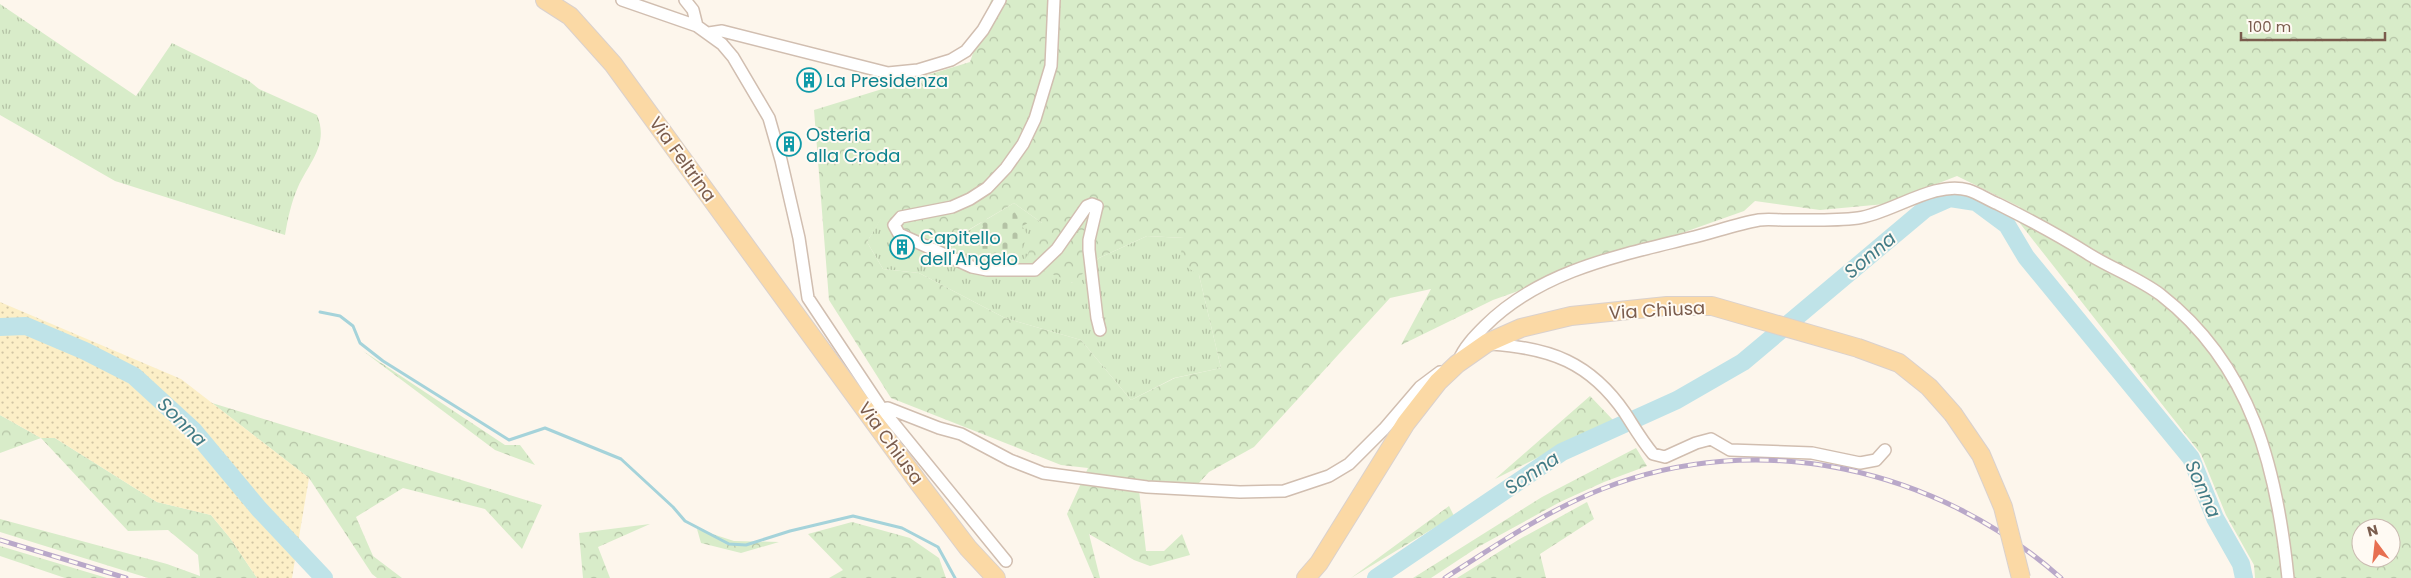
<svg xmlns="http://www.w3.org/2000/svg" width="2411" height="578" font-family="Poppins,sans-serif">
  <defs>
    <pattern id="grass-tufts" width="24" height="20" patternUnits="userSpaceOnUse" patternTransform="scale(1.25)"><rect width="24" height="20" fill="#d8ecc9"/><path d="M3 7l-1-3M5 7V3M7 7l1-3M15 17l-1-3M17 17v-4M19 17l1-3" fill="none" stroke="#b4c2a5"/></pattern>
    <pattern id="forest-crowns" width="20" height="18" patternUnits="userSpaceOnUse" patternTransform="scale(1.25)"><rect width="20" height="18" fill="#d8ecc9"/><path d="M2 6a3 3 0 1 1 6 0M12 15a3 3 0 1 1 6 0" fill="none" stroke="#b4c2a5"/></pattern>
    <pattern id="sand-dots" width="8" height="8" patternUnits="userSpaceOnUse" patternTransform="scale(1.25)"><rect width="8" height="8" fill="#fcefc7"/><path d="M2 2h.1M6 6h.1" fill="none" stroke="#d1c5a4" stroke-width="1.8" stroke-linecap="round"/></pattern>
    <pattern id="cemetery-stones" width="16" height="16" patternUnits="userSpaceOnUse" patternTransform="scale(1.25)"><rect width="16" height="16" fill="#d8ecc9"/><path d="M2 7V4a2 2 0 0 1 4 0v3zM10 15v-3a2 2 0 0 1 4 0v3z" fill="#b4c2a5"/></pattern>
  </defs>
  <rect width="100%" height="100%" fill="#fdf6ec"/>
  <!-- grass -->
  <path fill="url(#grass-tufts)" d="M0 4 136 96 172 43 249 81 259 89 317 115C329 144 310 161 298 187 291 203 288 218 285 235L115 181 0 115Z
    M1014 203 1042 223 1072 283 1099 258 1147 236 1184 238 1199 275 1221 368 1174 378 1131 400 1081 340 1005 318 919 273 883 269 867 242 881 218 942 246Z"/>
  <!-- forest -->
  <path fill="url(#forest-crowns)" fill-rule="evenodd" d="M991 0H2411V578H2255L2254 565 2226 515 2201 454 2015 217 2020 207 1957 176 1885 204 1820 210 1755 201 1744 211 1493 300 1401 345 1431 289 1390 298 1254 447 1209 472 1198 484 1139 490 1146 551H1164L1182 534 1190 555 1150 566 1134 560 1089 534 1100 578H1094L1067 514 1088 468 1061 465 891 398 829 300 814 110 970 62ZM1014 203 1042 223 1024 262 1073 283 1099 258 1147 236 1184 238 1179 262 1199 275 1221 368 1175 378 1131 400 1081 340 1005 318 919 273 883 269 867 242 881 219 941 246ZM2361 528H2391V558H2361Z
    M363 351 505 445H520L535 465 495 450Z
    M1590 396 1613 420 1495 479Z
    M212 403 542 505 522 549 485 509 403 488 356 517 373 556 402 578H377L372 574 309 478Z
    M0 415 41 438H55L157 502 211 515 230 538 257 578H148L0 532V519L167 564 200 576 198 555 168 530 128 531 41 438 0 453Z
    M1636 448 1647 466 1604 482 1560 502 1478 547 1431 578H1413L1542 497Z
    M1587 502 1594 519 1540 554 1546 578H1457L1518 540Z
    M1449 506 1454 516 1351 578Z
    M852 522 910 538 939 558 946 578H829L843 570 808 534Z
    M650 524 598 547 610 578H583L579 533Z
    M697 529 734 541 779 542 741 553 701 543Z
    M0 546 107 578H65L0 556Z"/>
  <!-- sand -->
  <path fill="url(#sand-dots)" d="M0 302 181 379 309 478 292 578H257L230 538 211 515 157 502 55 438H41L0 415Z"/>
  <!-- cemetery -->
  <path fill="url(#cemetery-stones)" d="M1014 211 1019 219 1025 217 1028 223 1022 226 1027 234 1023 248 998 261 983 256 970 233 983 227 981 221 986 218 989 224Z"/>
  <g fill="none" stroke-linecap="round" stroke-linejoin="round">
    <!-- stream -->
    <path stroke="#a5d3da" stroke-width="3" d="M320 312 340 316 353 326 360 343 383 361 509 440 545 428 621 459 673 507 685 521 729 544 746 545 790 531 853 516 902 528 938 547 955 578"/>
    <!-- river -->
    <path stroke="#bfe3e8" stroke-width="18" d="M0 327 26 326 85 351 134 376 194 431 259 509 324 578
      M1376 578 1562 452 1677 400 1743 362 1925 209 1950 198 1976 202 2007 225 2026 257 2191 458 2215 518 2241 564 2244 578"/>
    <!-- minor casing -->
    <g stroke="#d1beb0" stroke-width="14">
      <path id="minor" d="M622 0 697 26 722 44 733 57 769 118 781 160 799 238 808 298 882 409 1006 561
        M685 0 693 10 697 26
        M1054 0 1051 66 1035 119 1023 144 1006 168 987 188 970 199 952 207 901 217 894 225 899 234 972 267 987 270H1035L1057 249 1087 206 1092 204 1097 206 1089 240V250L1097 318 1100 330
        M709 33 722 31 888 73 918 70 951 60 966 51 983 30 1000 0
        M1491 344C1550 348 1590 362 1625 413 1634 427 1642 441 1653 454L1665 457 1696 443 1711 439 1730 450 1812 453 1860 463 1876 460 1885 450
        M1459 360C1464 347 1475 336 1485 326 1540 271 1617 256 1690 238 1712 233 1736 224 1759 220 1768 219 1777 220 1786 220 1810 220 1834 221 1858 218 1892 213 1935 180 1968 190 1978 193 1988 200 1998 204 2030 220 2060 236 2090 255 2113 269 2140 279 2161 295 2252 366 2277 469 2288 578
        M882 409 888 408 939 428 961 434 1010 460 1043 473 1147 487 1240 492 1284 491 1329 476 1349 464 1384 429 1420 387 1440 372"/>
    </g>
    <!-- primary casing -->
    <g stroke="#dad1cd" stroke-width="20">
      <path id="primary" d="M545 0 570 16 613 64 918 482 968 548 996 578
        M1306 578 1319 563 1406 423 1438 382 1457 364 1487 343 1521 328 1571 316 1667 306H1712L1858 348 1899 363 1929 387 1953 414"/>
    </g>
    <!-- minor -->
    <use href="#minor" stroke="#fff" stroke-width="11"/>
    <!-- primary -->
    <use href="#primary" stroke="#fbd9a5" stroke-width="18"/>
    <!-- rail casing -->
    <g stroke="#b9a8c9" stroke-width="5">
      <path id="rail" d="M0 540 126 578
        M1445 578C1496 545 1546 511 1602 489 1759 427 1937 468 2061 578"/>
    </g>
    <!-- rail -->
    <use href="#rail" stroke="#fffaf3" stroke-width="3" stroke-dasharray="9" stroke-linecap="butt"/>
    <!-- primary-bridge casing -->
    <g stroke="#dad1cd" stroke-width="20" stroke-linecap="butt">
      <path id="primary-bridge" d="M1953 414 1981 455 2003 507 2021 578"/>
    </g>
    <!-- primary-bridge -->
    <use href="#primary-bridge" stroke="#fbd9a5" stroke-width="18"/>
  </g>
  <!-- icons -->
  <defs>
    <g id="building-ring" transform="scale(1.25)"><circle r="9.5" fill="#fffaf3" stroke="#0f9aa8" stroke-width="1.5"/><path d="M-4-6H4V6H1V3H-1V6H-4ZM-2.5-4.3h1.7v1.8h-1.7ZM.8-4.3h1.7v1.8H.8ZM-2.5-1h1.7V.8h-1.7ZM.8-1h1.7V.8H.8Z" fill="#0f9aa8"/></g>
  </defs>
  <g fill-rule="evenodd">
    <use href="#building-ring" x="809" y="80"/>
    <use href="#building-ring" x="789" y="144"/>
    <use href="#building-ring" x="902" y="247"/>
  </g>
  <g text-anchor="middle" dominant-baseline="central" stroke-width="4" stroke-linejoin="round" paint-order="stroke">
    <!-- culture labels -->
    <g font-size="18" fill="#0d838f" stroke="#fffaf3" text-anchor="start">
      <text x="826" y="80">La Presidenza</text>
      <text x="806" y="134">Osteria<tspan x="806" dy="21">alla Croda</tspan></text>
      <text x="920" y="237">Capitello<tspan x="920" dy="21">dell'Angelo</tspan></text>
    </g>
    <!-- street labels -->
    <g font-size="18" fill="#7a5c4d" stroke="#fffaf3">
      <text transform="translate(683 159) rotate(54)">Via Feltrina</text>
      <text transform="translate(1657 310) rotate(-3)">Via Chiusa</text>
      <text transform="translate(891 443) rotate(54)">Via Chiusa</text>
    </g>
    <!-- water labels -->
    <g font-size="19" font-style="italic" fill="#437c86" stroke="#fffaf3">
      <text transform="translate(1870 255) rotate(-40)">Sonna</text>
      <text transform="translate(182 422) rotate(45)">Sonna</text>
      <text transform="translate(1532 473) rotate(-34)">Sonna</text>
      <text transform="translate(2203 489) rotate(66)">Sonna</text>
    </g>
  </g>
  <!-- north arrow -->
  <g transform="translate(2376 543) rotate(345)"><circle r="24" fill="#fffaf3" stroke="#cabbb1"/>
  <path d="M0-4L9 19L0 12L-9 19Z" fill="#e76f51"/>
  <text y="-8" font-size="14" font-weight="bold" text-anchor="middle" fill="#7a5c4d">N</text>
  </g>
  <!-- scale -->
  <path d="M2241 32v8h144v-8" fill="none" stroke="#7a5c4d" stroke-width="2.5"/>
  <text x="2248" y="32" font-size="15" fill="#7a5c4d" stroke="#fffaf3" stroke-width="4" paint-order="stroke">100 m</text>
</svg>
